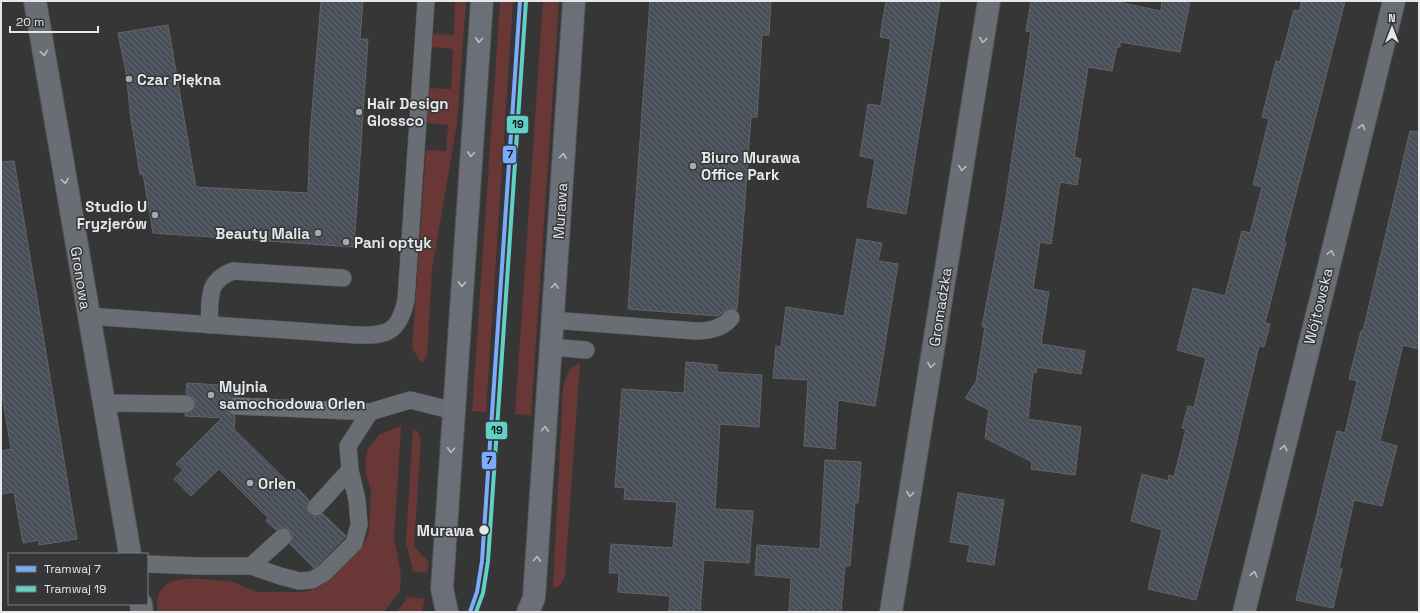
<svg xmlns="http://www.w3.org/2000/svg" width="1420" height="613" font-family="'Space Grotesk',sans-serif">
  <defs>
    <pattern id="building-back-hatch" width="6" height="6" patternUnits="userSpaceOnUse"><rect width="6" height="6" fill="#484f59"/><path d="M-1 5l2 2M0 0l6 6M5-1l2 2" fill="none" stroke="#626871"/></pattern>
  </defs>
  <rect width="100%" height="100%" fill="#363637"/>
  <!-- green -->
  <path fill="#693736" d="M455 1H466L457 124 432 269 427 357 421 363 412 348 426 150 446 151 448 125 427 123 429 88 451 89 453 49 432 47 433 34 454 35Z
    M500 1H513L486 412 472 411Z
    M543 1H559L531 415 515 414Z
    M580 362 565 576 560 586 553 588 563 387 569 370Z
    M401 426 394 539 401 574 400 591 384 612H158C151 568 201 580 228 581L237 583 246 588 258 592H303L315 589 331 579 364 544 369 533 371 490 366 474 365 463 368 448 380 434Z
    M413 428 418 432 421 440 414 547 429 562 427 573 413 571 406 542Z
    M408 597 425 599 422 612H397Z"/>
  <!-- building -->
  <path fill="url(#building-back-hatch)" stroke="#646465" d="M321 1H363L360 39H368L354 247 153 233 143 174H140L131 119 126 72 118 33 168 25 196 187 308 193 310 136Z
    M650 1H771L769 35H762L757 117H751L737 310 728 309 718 316 628 309Z
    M886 1H940L906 214 867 207 875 159 860 156 868 104 881 106 891 39 880 37Z
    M1031 1H1113L1161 11 1162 1H1190L1180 52 1120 42V47H1117L1112 71 1088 67 1074 157 1081 159 1077 185 1060 182 1051 244 1040 242 1033 289 1049 292 1041 344 1085 351 1081 374 1037 367 1036 373 1033 372 1028 419 1081 427 1075 475 1031 469 1032 462 985 438 989 410 965 398 976 382 985 327H982L1004 210 1031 32 1026 31Z
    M1302 1H1345L1284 241 1286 242 1265 323 1270 324 1264 347 1259 346 1228 478 1196 600 1148 589 1162 530 1131 521 1142 474 1168 481 1169 475 1174 477 1186 429 1182 428 1188 406 1194 407 1206 358 1177 350 1193 288 1225 296 1242 231 1250 233 1262 187 1253 185 1269 119 1262 117 1276 61 1280 62 1294 10 1299 11Z
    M1410 131 1419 132V349L1403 345 1380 441 1397 446 1382 506 1354 500 1339 568 1342 569 1333 608 1296 600 1337 431 1345 433 1357 381 1349 379 1361 331H1363Z
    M14 161 77 539 39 545V540L23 543 14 492 1 494V451L11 449 1 388V162Z
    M857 239 882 243 878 261 898 264 875 406 838 400 835 449 804 446 808 380 773 378 776 346 781 347 786 307 844 316Z
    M686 362 717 365V372L762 375 759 427 720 424 715 509 753 511 749 563 704 560 700 612H669L670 596 618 592 619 573H609L611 544 673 548 677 502 624 499 625 488 615 487 620 418 622 389 684 393Z
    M187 383 237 386 236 396 231 397 226 405 227 411 235 416 234 429 296 490 298 489 309 500 306 505 309 514 314 517 323 514 346 536 318 565 314 568 290 544 293 535 290 530 281 527 276 530 266 521 268 518 219 469 191 496 174 479 183 470 176 464 222 418 185 416V414L194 409 196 405 194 399 186 394Z
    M825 460 861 462 858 503H855L850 566H845L841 612H789L791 578 755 575 757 545 820 549Z
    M958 493 1004 500 994 565 967 561 970 545 950 542Z"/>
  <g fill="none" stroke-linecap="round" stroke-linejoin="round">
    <!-- lane casing -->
    <g stroke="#525253" stroke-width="18">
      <path id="lane" d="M88 316 356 335C388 336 399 332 406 300L426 1
        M552 320 696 331C709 331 723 328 731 318
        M209 325C211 298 205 282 233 271L343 278
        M551 347 586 350
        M103 403 186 404
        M236 406 370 412 410 400 454 411
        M316 507 350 470
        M147 564 198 566H251L280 576 299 581 312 580 324 573 354 543 359 525 357 500 350 470 348 446 370 412
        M251 566 283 537"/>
    </g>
    <!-- street casing -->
    <g stroke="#525253" stroke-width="24">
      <path id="street" d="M35 1 130 554
        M141 604 142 612
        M891 612 989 1
        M1244 612 1394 1"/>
    </g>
    <!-- secondary casing -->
    <g stroke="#525253" stroke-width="24">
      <path id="secondary" d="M447 612 442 588 482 1
        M528 612 534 598 574 1"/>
    </g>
    <!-- lane -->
    <use href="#lane" stroke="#696d74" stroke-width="17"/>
    <!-- street -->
    <use href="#street" stroke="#696d74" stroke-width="22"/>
    <!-- secondary -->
    <use href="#secondary" stroke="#6b7078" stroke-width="22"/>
    <!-- tram-1 casing -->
    <g stroke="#353638" stroke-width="7">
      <path id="tram-1" d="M470 612 477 592 482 561 520 1"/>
    </g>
    <!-- tram-2 casing -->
    <g stroke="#353638" stroke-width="7">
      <path id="tram-2" d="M476 612 483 593 488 561 526 1"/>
    </g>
    <!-- tram-1 -->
    <use href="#tram-1" stroke="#7babfa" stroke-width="4"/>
    <!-- tram-2 -->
    <use href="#tram-2" stroke="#60d1c5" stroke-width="4"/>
  </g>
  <!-- one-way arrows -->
  <defs><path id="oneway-chevron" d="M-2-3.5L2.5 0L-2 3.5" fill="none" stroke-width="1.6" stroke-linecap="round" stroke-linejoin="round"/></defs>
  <g stroke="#bbbdc1">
    <use href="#oneway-chevron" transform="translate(479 40) rotate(94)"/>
    <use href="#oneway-chevron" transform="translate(471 154) rotate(94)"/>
    <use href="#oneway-chevron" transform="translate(563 156) rotate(-86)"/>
    <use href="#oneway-chevron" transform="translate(462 284) rotate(94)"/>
    <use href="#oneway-chevron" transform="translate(555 286) rotate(-86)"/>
    <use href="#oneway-chevron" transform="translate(545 429) rotate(-86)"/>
    <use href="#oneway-chevron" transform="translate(451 450) rotate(94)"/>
    <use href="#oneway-chevron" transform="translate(537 559) rotate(-86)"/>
  </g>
  <g stroke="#babcc0">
    <use href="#oneway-chevron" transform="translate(983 40) rotate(99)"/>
    <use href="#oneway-chevron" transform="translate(44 53) rotate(80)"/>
    <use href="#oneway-chevron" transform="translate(1362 127) rotate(-76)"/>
    <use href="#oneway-chevron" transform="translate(962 168) rotate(99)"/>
    <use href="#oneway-chevron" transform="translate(65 181) rotate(80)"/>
    <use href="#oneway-chevron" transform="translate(1331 253) rotate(-76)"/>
    <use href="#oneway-chevron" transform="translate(931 365) rotate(99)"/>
    <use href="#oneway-chevron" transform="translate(1284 448) rotate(-76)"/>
    <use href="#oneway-chevron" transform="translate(910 494) rotate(99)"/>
    <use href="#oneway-chevron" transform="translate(1254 574) rotate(-76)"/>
  </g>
  <!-- markers -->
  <g fill="#a8a9ab" stroke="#353638" stroke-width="1.5">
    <circle cx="129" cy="79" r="4"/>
    <circle cx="359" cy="112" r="4"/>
    <circle cx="693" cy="166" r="4"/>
    <circle cx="155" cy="215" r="4"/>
    <circle cx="318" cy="233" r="4"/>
    <circle cx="346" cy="242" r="4"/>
    <circle cx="211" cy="395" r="4"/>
    <circle cx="250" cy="483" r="4"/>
  </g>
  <circle fill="#e6e7e9" stroke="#353638" stroke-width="1.5" cx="484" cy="530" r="5.5"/>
  <g text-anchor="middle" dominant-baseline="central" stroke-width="3" stroke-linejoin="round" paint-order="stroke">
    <!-- poi labels -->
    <g font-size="15" font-weight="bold" fill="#e6e7e9" stroke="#353638" text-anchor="start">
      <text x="137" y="79">Czar Piękna</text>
      <text x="367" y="103">Hair Design<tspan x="367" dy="17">Glossco</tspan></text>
      <text x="701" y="157">Biuro Murawa<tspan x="701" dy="17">Office Park</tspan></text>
      <text x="147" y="206" text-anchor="end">Studio U<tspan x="147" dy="17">Fryzjerów</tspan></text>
      <text x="310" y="233" text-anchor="end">Beauty Malia</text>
      <text x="354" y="242">Pani optyk</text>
      <text x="219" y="386">Myjnia<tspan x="219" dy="17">samochodowa Orlen</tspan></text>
      <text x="258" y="483">Orlen</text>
    </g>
    <!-- street labels -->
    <g font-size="15" fill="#e6e7e9" stroke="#353638">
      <text transform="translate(560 211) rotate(-86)">Murawa</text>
      <text transform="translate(81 278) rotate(81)">Gronowa</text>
      <text transform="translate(1318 306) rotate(-76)">Wójtowska</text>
      <text transform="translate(940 307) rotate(-81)">Gromadzka</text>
    </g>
    <!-- stop labels -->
    <g font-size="15" font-weight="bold" fill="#e6e7e9" stroke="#353638" text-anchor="end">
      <text x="474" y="530">Murawa</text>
    </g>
  </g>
  <g stroke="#353638" stroke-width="1.5">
    <rect x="506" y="115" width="23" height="19" rx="4" fill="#60d1c5"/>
    <rect x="502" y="145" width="15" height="19" rx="4" fill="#7babfa"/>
    <rect x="485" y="421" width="23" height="19" rx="4" fill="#60d1c5"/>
    <rect x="481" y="451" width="16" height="19" rx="4" fill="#7babfa"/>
  </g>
  <g font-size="11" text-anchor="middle" font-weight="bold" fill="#111">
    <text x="518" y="128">19</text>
    <text x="510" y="158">7</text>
    <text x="497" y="434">19</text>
    <text x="489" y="464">7</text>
  </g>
  <!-- border -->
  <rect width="1420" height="613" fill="none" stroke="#e6e7e9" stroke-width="4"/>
  <!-- legend -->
  <rect x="8" y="553" width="140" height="52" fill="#353638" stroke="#7c7d7f"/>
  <rect x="16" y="566" width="20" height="6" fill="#7babfa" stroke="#7c7d7f"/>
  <text x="44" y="573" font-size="12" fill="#e6e7e9">Tramwaj 7</text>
  <rect x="16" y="586" width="20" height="6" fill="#60d1c5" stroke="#7c7d7f"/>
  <text x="44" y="593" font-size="12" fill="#e6e7e9">Tramwaj 19</text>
  <!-- north arrow -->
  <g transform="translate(1392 28)" stroke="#353638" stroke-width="3" paint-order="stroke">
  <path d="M0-3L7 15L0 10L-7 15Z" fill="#e6e7e9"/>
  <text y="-6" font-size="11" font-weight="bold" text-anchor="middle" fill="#e6e7e9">N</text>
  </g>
  <!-- scale -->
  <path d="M10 26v6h88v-6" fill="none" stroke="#e6e7e9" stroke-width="2"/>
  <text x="16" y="26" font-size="12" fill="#e6e7e9" stroke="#353638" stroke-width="3" paint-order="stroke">20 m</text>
</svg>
